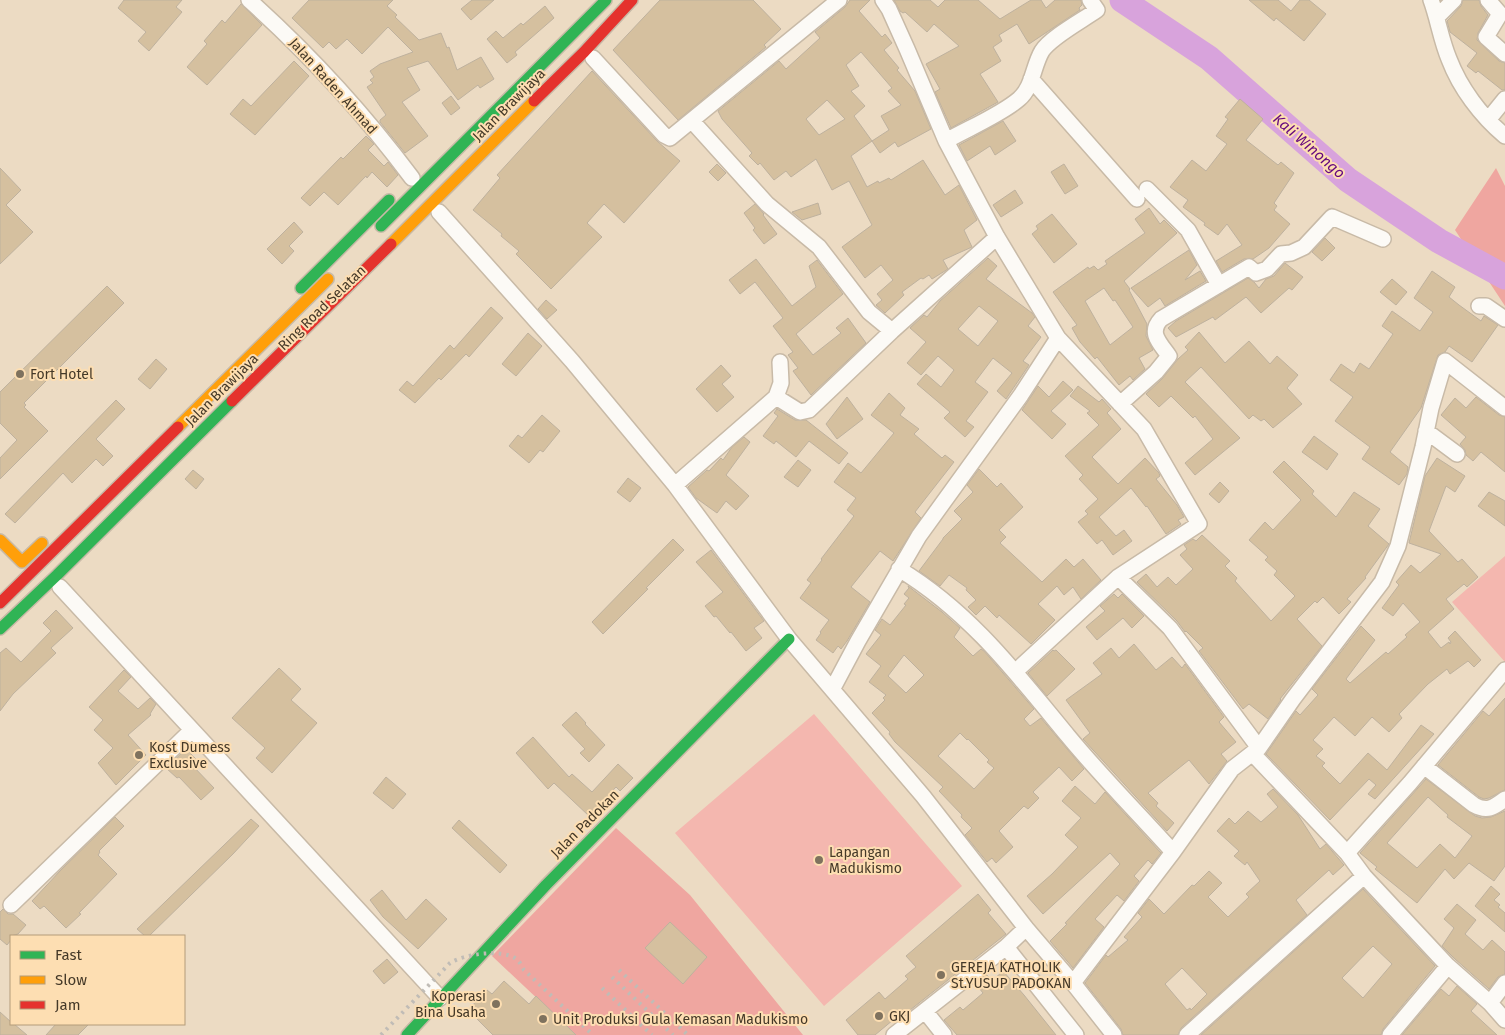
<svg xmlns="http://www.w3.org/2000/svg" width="1505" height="1035" font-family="'Fira Sans',sans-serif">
  <rect width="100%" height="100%" fill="#ecdbc3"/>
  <!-- green -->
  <path fill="#f4b7af" d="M1505 556V662L1452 602Z
    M814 714 962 886 824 1006 675 833Z"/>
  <!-- forest -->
  <path fill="#efa6a0" d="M1496 168 1505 186V306L1455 230Z
    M616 828 690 895 803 1035H576L492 956Z"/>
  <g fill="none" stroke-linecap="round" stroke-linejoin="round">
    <!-- river -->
    <path stroke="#d8a3dc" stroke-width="25" d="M1122 0 1209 58 1348 180 1439 241 1505 277"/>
  </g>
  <!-- building -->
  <path fill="#d5c09f" stroke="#beb19e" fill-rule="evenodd" d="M124 0H182L176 7 182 12 149 51 138 41 146 32 118 8Z
    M309 0H393L387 6 397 15 395 17 419 40 441 33 447 48 449 47 457 70 481 57 494 79 480 88 478 85 458 100 428 61 407 68 420 90 402 102 428 136 405 153 380 122V120L386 115 367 87 373 83 370 80 374 77 370 71 380 64 413 52 388 27 362 54 347 39 336 49 329 42 323 48 292 18Z
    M472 0H494L471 20 461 9Z
    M660 0H753L781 29 764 45 766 47 678 120 613 50Z
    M850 0H870L859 11 882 37 885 34 892 43 884 50 899 68 897 70 915 91 931 129 898 147 895 142 880 153 872 141 851 156 867 187 878 181 879 183 889 178 891 180 923 160 945 195 959 185 977 220 964 230 972 247 943 260 948 269 932 279 929 275 923 279 921 278 902 292 904 295 885 313 876 305 882 300 877 294 893 280 881 265 865 278 842 247 872 225 849 181 832 190 816 159 791 177 786 171 774 180 760 163 758 165 749 156 752 153 722 119 718 111 779 61 786 69 820 38 815 32 845 7ZM861 52 892 88 888 91 901 105 881 116 889 130 872 141 854 116 865 106 851 91 859 86 846 65ZM827 100 845 119 819 135 806 119Z
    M894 0H930L938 7 945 0H978L1000 19 1031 0H1041L1046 8 1055 0H1081L1082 5 1079 8 1080 10 1029 44 1017 24 999 35 1002 41 993 47 1001 61 980 74 998 102 951 128 935 92 940 89 926 64 959 46 934 24 927 32 905 12 903 13 900 11Z
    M1249 0H1278L1291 11 1300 0H1309L1326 14 1304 41 1276 18 1274 21Z
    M1463 0H1479L1481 6 1488 15 1478 33 1477 40 1499 61 1505 63V90H1502L1478 71 1476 73 1467 66 1477 53 1450 32 1447 21 1461 6Z
    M241 4 262 25 207 85 187 67 207 44 204 41 222 20 225 23Z
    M545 6 554 18 515 52 517 55 507 63 487 39 496 31 503 38 521 23 523 25Z
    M294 61 309 76 255 135 230 114 243 99 251 106Z
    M592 71 657 141 680 161 624 223 604 204 587 223 602 237 551 289 516 254 519 251 501 236 502 234 473 210 500 178 497 175Z
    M451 96 460 108 451 115 442 103Z
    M1240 99 1263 119 1246 140 1278 165 1281 162 1294 173 1274 203 1277 206 1274 210 1290 224 1269 248 1253 259H1244L1222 272 1216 261 1242 245 1227 224 1218 235 1204 225 1205 223 1183 207 1188 200 1170 187 1192 160 1206 171 1227 144 1216 136 1228 119 1225 117Z
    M1003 121 1016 141 995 155 990 146 967 161 959 145Z
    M366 136 374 144 368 150 384 166 388 162 398 175 387 187 372 172 367 178 366 176 338 205 324 192 310 206 301 198 341 157 343 159Z
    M717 164 726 173 718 181 709 172Z
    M1064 164 1078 186 1065 194 1051 172Z
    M0 168 21 190 6 205 33 232 0 264Z
    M1015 190 1023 203 1001 217 993 205Z
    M818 203 821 214 802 220 792 212Z
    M755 204 764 214 763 215 777 234 764 244 753 230 755 228 744 213Z
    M1149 208 1160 224 1164 220 1177 233 1124 281 1130 289 1129 290 1147 324 1146 336 1153 350 1139 358 1145 369 1133 380 1130 376 1119 385 1097 357 1095 359 1080 342 1072 328 1077 325 1053 292 1088 267 1089 269 1094 266 1098 270 1107 264 1105 261 1145 233 1135 219ZM1104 288 1113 301 1115 300 1133 327 1110 345 1085 301Z
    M1052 214 1077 244 1054 263 1032 234 1038 229 1036 226Z
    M294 222 303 232 289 246 294 251 282 264 267 249Z
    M1325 238 1335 248 1322 261 1312 252Z
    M1189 250 1197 265 1185 280 1200 271 1206 281 1165 306 1160 298 1148 307 1131 288Z
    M988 258 997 266 986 279 1032 313 1035 317 1028 326 1041 337 1023 361 1029 365 1006 399 997 391 1012 373 993 358 975 382 988 392 966 421 974 427 965 437 944 418 950 412 917 384 926 374 941 387 954 370 938 356 921 375 907 363 926 342 910 328 924 315 927 317 940 301ZM979 306 998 321 978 346 958 329Z
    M756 259 792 306 816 287 809 266 817 260 843 294 796 334 813 355 841 333 836 328 848 318 866 343 811 395 793 371 798 368 788 355 793 352 773 326 783 318 755 282 740 294 729 280Z
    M1285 263 1303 277 1292 290 1289 288 1261 313 1246 297 1215 320 1213 317 1176 337 1168 328 1176 321 1248 278 1254 282 1259 288 1266 279 1274 276Z
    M1432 271 1455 287 1449 297 1459 305 1481 321 1484 316 1498 325 1472 362 1449 346 1445 352 1438 355 1421 408 1390 452 1408 467 1407 474 1399 485 1362 459 1370 447 1335 421 1353 397 1330 380 1341 364 1354 373 1360 363 1369 369 1393 334 1382 326 1392 311 1420 331 1433 312 1414 298Z
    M1392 279 1407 292 1396 305 1380 292Z
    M107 286 124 303 24 403 26 405 24 407 48 431 0 479V458L17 440 0 423V392Z
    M546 300 557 310 547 319 538 309Z
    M491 307 503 318 469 357 466 354 441 380 439 378 415 403 399 390 407 381 413 386 450 345 454 349Z
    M1199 332 1225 363 1249 341 1270 364 1277 356 1298 375 1287 388 1302 404 1273 428 1264 419 1261 421 1253 415 1249 419 1201 367 1185 382 1240 438 1195 475 1185 463 1213 439 1195 416 1193 418 1171 396 1159 407 1146 394 1162 379 1178 359 1188 350 1185 347Z
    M528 333 542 346 516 376 502 364Z
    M156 359 167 369 150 389 138 379Z
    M721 365 731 376 722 384 734 397 717 412 696 389Z
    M1063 381 1073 390 1051 411 1066 424 1052 439 1022 410 1038 386 1049 397Z
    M1078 386 1099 402 1102 399 1111 409 1107 413 1121 429 1092 457 1118 484 1145 458 1159 473 1160 476 1156 479 1177 505 1184 517 1178 520 1181 524 1166 534 1147 506 1146 507 1131 488 1099 517 1116 536 1124 530 1132 541 1113 555 1102 540 1097 544 1078 522 1088 514 1085 511 1098 499 1079 479 1083 475 1065 456 1099 425 1087 413 1090 411 1070 396Z
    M889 393 905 408 900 415 919 429 914 434 942 458 945 455 954 462 915 512 921 518 893 561 880 551 851 587 870 602 847 641 841 649 838 646 833 653 816 640 821 633 820 632 829 620 800 598 811 583 807 580 822 560 821 559 854 516 847 510 856 498 834 482 848 463 861 473 894 433 871 415Z
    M847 397 863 419 837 439 826 424Z
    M1476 397 1499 415 1505 417V472L1481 452 1473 461 1466 455 1465 450 1460 444 1466 437 1441 415 1455 398 1466 408Z
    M116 400 125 409 96 439 113 456 103 466 96 459 72 483 63 473 15 523 5 514Z
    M777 409 795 420H806L848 453 839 464 809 441 796 457 776 441 774 444 763 436 778 416 774 413Z
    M542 415 560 431 543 452 540 450 529 463 509 446 518 435 522 438Z
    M1314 436 1338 454 1327 470 1302 452Z
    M744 437 750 442 726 475 749 496 736 510 726 501 717 513 696 498 688 487 707 470 709 471 721 458 723 460 732 447Z
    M1437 458 1465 476 1455 492 1446 486 1429 531 1458 562 1462 559 1478 577 1467 587 1464 584 1446 599 1454 609 1428 632 1441 648 1449 642 1450 644 1451 642 1448 638 1455 631 1481 660 1474 667 1468 661 1450 674 1447 669 1428 684 1399 714 1402 718 1389 732 1372 717 1355 736 1334 717 1313 740 1323 749 1316 756 1325 763 1322 766 1340 784 1368 753 1387 770 1421 725 1434 734 1375 799 1368 794 1376 785 1369 779 1330 820 1266 754 1296 711 1300 715 1318 695 1312 689 1361 626 1375 640 1346 679 1350 683 1386 652 1388 654 1407 637 1405 635 1420 622 1403 603 1393 616 1382 608 1399 585 1396 582 1411 565 1420 573 1441 554 1409 543 1425 476Z
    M798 460 811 470 798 487 784 477Z
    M1284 461 1314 491 1312 494 1336 517 1354 492 1380 509 1368 526 1389 544 1365 577 1366 578 1347 599 1351 602 1339 614 1323 597 1317 603 1315 601 1297 619 1322 646 1280 699 1281 700 1268 719 1249 704 1243 709 1199 651 1203 648 1186 631 1185 632 1177 621 1137 582 1146 574 1157 587 1168 577 1176 585 1193 569 1180 555 1187 549 1184 545 1193 539 1196 541 1202 535 1230 561 1225 566 1237 578 1235 581 1271 621 1295 596 1274 575 1277 571 1265 560 1268 557 1249 540 1265 522 1273 530 1301 500 1273 472Z
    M979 469 997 487 1001 483 1023 507 999 530 1006 537 1000 543 1042 582 1066 559 1074 567 1083 559 1101 580 1081 599 1073 587 1064 595 1057 586 1038 604 1055 620 1031 644 999 615 997 618 985 606 976 615 968 607 976 600 966 590 967 588 949 575 940 586 919 571 943 539V538L962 519 954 511 973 492 967 485Z
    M193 470 204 479 196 489 185 479Z
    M628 478 641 488 630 502 617 492Z
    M1220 482 1229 491 1219 503 1209 494Z
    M1489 492 1505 501V526L1478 506Z
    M673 539 684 550 646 588 648 589 603 634 592 622Z
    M711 550 764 621 754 628 762 638 746 651 731 632 730 633 716 616 714 617 705 606 723 592 696 562Z
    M908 586 942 612 960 628 954 637 973 656 981 649 984 651 1034 709 1024 719 1030 726 1041 718 1084 769 1072 781 1059 767 1033 792 1039 798 1028 809 1024 806 999 831 1013 847 996 863 992 858 987 862 965 835 972 828 961 817 962 815 939 791 943 787 895 742 889 734 890 732 872 713 885 700 883 698 886 695 869 682 881 666 866 654 881 635 875 630 882 619 890 625 906 605 904 604 909 598 904 594 909 588ZM904 655 924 675 906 693 888 676ZM960 733 967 740 968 739 989 760 987 762 994 768 974 789 938 756Z
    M1114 594 1118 598 1122 594 1144 616 1132 628 1123 618 1097 640 1086 627 1105 611 1100 606Z
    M56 610 73 628 51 648 56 653 13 694 0 711V653L6 648 21 662 51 631 43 623Z
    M1134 644 1156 670 1172 657 1182 668 1185 664 1224 717 1219 722 1236 742 1221 754 1227 761 1209 784 1189 760 1148 793 1158 803 1156 806 1174 823 1167 831 1083 739 1090 733 1066 700 1102 674 1093 663 1111 648 1119 658Z
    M1053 650 1054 651 1056 650 1075 669 1047 696 1028 673Z
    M279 668 301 689 291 700 317 723 272 773 256 758 265 748 232 718Z
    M124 670 131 677 118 691 138 709 150 698 156 704 150 714 151 715 128 735 146 755 116 785 98 763 113 748 94 730 103 720 89 707Z
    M1505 698V790L1489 798 1484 799 1479 797 1438 765 1483 711 1489 716Z
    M576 712 586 723 585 724 605 745 589 762 580 753 585 749 562 725Z
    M533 737 569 777 572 774 592 792 618 764 633 778 620 791 616 787 589 816 554 783 548 789 516 753Z
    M186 749 196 759 191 764 214 788 201 800 179 777 177 778 166 768Z
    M386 777 406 794 393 809 373 793Z
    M1426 779 1475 816 1482 818 1491 817 1505 811V866L1494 881 1469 863 1454 879 1445 869 1417 903 1375 869 1377 867 1360 853ZM1428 797 1448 815 1447 817 1472 836 1455 858 1440 844 1417 868 1387 843Z
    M1075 786 1095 804 1105 792 1161 853 1152 864 1148 860 1134 876 1139 881 1124 901 1117 895 1095 919 1104 927 1073 968 1050 941 1067 924 1065 923 1120 864 1110 853 1043 914 1027 896 1052 874 1078 847 1065 835 1081 818 1062 801Z
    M1273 789 1298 815 1320 849 1326 844 1344 865 1333 875 1329 870 1296 900 1307 915 1181 1028 1178 1035H1123L1121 1029 1085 983 1106 955 1108 957 1128 940 1124 937 1142 917 1138 913 1149 899 1164 914 1192 885 1194 886 1209 871 1222 883 1208 897 1228 917 1249 897 1246 894 1260 881 1247 862 1245 865 1234 856 1239 851 1217 831 1229 818 1235 824 1248 811 1261 822 1278 807 1267 794ZM1182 968 1207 994 1191 1010 1190 1008 1187 1010 1165 984Z
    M115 817 124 826 99 851 100 852 98 855 117 874 79 913 81 914 66 928 44 906 40 909 32 901 60 871Z
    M251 819 259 826 233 854 149 936H145L137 929Z
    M459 820 507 865 500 873 452 828Z
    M1491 886 1500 894 1494 900 1500 905 1498 907 1505 913V932L1475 906Z
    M1363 889 1435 966 1383 1029 1381 1035H1201ZM1373 946 1392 964 1363 998 1342 978Z
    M382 890 406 920 426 899 447 919 418 949 383 917 370 900Z
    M978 894 991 910 988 913 1006 934 895 1022 893 1020 875 1035H858L846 1020 879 992 885 999 908 979 905 976 916 967 906 956Z
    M1457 904 1476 920 1465 934 1483 950 1492 940 1505 952V974L1498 977 1489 989 1455 959 1442 946 1454 928 1444 919Z
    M3 909 8 914H13L26 925 18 934 11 936V940L7 945 0 939V912Z
    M670 922 707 957 683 984 645 948Z
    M387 959 398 972 384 984 373 971Z
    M1003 971 1024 995 1056 1035H957L944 1020 960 1007 963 1010 983 993 975 983 986 974 992 981Z
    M504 981 529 1004 536 996 576 1035H493L468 1010 487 990 492 994Z
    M1457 986 1477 1004 1471 1011 1497 1035H1402L1441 989 1449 996Z
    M0 1012 11 1022V1024H14L27 1035H0Z
    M56 1024H89L78 1035H46Z"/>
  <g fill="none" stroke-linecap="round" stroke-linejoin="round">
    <!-- street casing -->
    <g stroke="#c8baa7" stroke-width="18">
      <path id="street" d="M249 0C308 53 365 115 412 178
        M1431 0C1438 19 1441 40 1449 59 1460 88 1481 116 1505 136
        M1488 0 1500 14 1486 37 1505 54
        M1437 17 1454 0
        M593 58 664 135 670 138 839 0
        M1031 79 1137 199
        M1488 120 1505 99
        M692 121 767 204 819 247 869 312 892 331
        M946 141C967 129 1002 114 1019 99 1033 87 1033 66 1042 51 1051 37 1083 20 1097 10L1090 0
        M1147 189 1188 230 1219 285
        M439 212 572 361 675 485 789 639 923 796 1026 928 1073 983 1114 1035
        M1479 306H1486L1505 319
        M776 397 800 412 809 410 892 331 997 237
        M1120 404 1156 372 1169 356C1160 343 1148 333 1161 319L1249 267 1256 273 1267 269 1281 254 1291 253 1304 247 1332 217 1383 239
        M1426 431 1457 454
        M675 485 776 397 781 383 780 362
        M899 569C970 612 1016 673 1068 736 1101 776 1138 813 1173 852
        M1118 577 1170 628 1259 748
        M60 587 440 998
        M1016 671 1118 577 1199 524 1144 429 1058 338
        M833 688 858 641 919 536 1021 395 1058 338 997 237 946 141 907 49 889 9 883 0
        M1253 754 1347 853 1364 876 1448 966 1490 1003 1505 1020
        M1424 766 1474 805C1487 812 1493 808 1505 799
        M1347 853 1410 783 1505 670
        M11 905 192 730
        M1006 947 1076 1035
        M1073 983 1173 852 1232 769 1259 748 1293 699 1382 582 1398 546 1423 447 1431 408 1445 361 1505 408
        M1490 1003 1505 983
        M925 1011 944 1035
        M894 1035 1006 947 1026 928
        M1187 1035 1364 876
        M1390 1035 1448 966"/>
    </g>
    <!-- fast casing -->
    <g stroke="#c8baa7" stroke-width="14">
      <path id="fast" d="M381 226 606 0
        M301 288 389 200
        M0 629 57 575 232 401
        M407 1035 546 885 789 639"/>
    </g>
    <!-- slow casing -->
    <g stroke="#c8baa7" stroke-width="14">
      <path id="slow" d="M391 244 534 101
        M178 427 328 279
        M0 540 22 562 42 543"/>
    </g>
    <!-- jam casing -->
    <g stroke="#c8baa7" stroke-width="14">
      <path id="jam" d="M534 101 584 52 632 0
        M232 401 391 244
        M0 603 178 427"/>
    </g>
    <!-- street -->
    <use href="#street" stroke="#fcfaf6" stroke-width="15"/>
    <!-- fast -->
    <use href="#fast" stroke="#30b455" stroke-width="11"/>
    <!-- slow -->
    <use href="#slow" stroke="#ff9f0a" stroke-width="11"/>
    <!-- jam -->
    <use href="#jam" stroke="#e5322d" stroke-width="11"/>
    <!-- rail -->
    <path stroke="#c0bcb6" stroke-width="4" stroke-dasharray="2.5 5" stroke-linecap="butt" d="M619 970 688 1035
      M612 977 673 1035
      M602 988 652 1035
      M381 1035 450 963C464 954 500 949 515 958 520 961 521 966 524 970L593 1035"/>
  </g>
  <!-- markers -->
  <g fill="#7f725e" stroke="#fddeb2" stroke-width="2">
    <circle cx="20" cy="374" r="5"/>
    <circle cx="139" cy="755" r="5"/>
    <circle cx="819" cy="860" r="5"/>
    <circle cx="941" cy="975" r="5"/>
    <circle cx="496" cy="1004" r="5"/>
    <circle cx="879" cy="1016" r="5"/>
    <circle cx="543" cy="1019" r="5"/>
  </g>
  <g text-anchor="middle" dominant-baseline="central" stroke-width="4" stroke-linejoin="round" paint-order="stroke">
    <!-- street labels -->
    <g font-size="14" fill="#453928" stroke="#fddeb2">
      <text transform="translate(333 86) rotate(48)">Jalan Raden Ahmad</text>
      <text transform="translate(509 105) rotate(-45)">Jalan Brawijaya</text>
      <text transform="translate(322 308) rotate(-44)">Ring Road Selatan</text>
      <text transform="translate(222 390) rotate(-45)">Jalan Brawijaya</text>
      <text transform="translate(585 824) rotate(-45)">Jalan Padokan</text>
    </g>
    <!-- poi labels -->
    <g font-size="14" fill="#453928" stroke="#fddeb2" text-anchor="start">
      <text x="30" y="374">Fort Hotel</text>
      <text x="149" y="747">Kost Dumess<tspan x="149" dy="16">Exclusive</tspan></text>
      <text x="829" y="852">Lapangan<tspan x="829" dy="16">Madukismo</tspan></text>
      <text x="951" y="967">GEREJA KATHOLIK<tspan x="951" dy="16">St.YUSUP PADOKAN</tspan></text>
      <text x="486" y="996" text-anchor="end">Koperasi<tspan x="486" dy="16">Bina Usaha</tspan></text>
      <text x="889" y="1016">GKJ</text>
      <text x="553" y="1019">Unit Produksi Gula Kemasan Madukismo</text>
    </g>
    <!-- water labels -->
    <g font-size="15" font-style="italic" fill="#65087e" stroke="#fddeb2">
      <text transform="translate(1309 146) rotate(41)">Kali Winongo</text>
    </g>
  </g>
  <!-- legend -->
  <rect x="10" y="935" width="175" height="90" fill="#fddeb2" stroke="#b39c7b"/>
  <rect x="20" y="951" width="25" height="8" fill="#30b455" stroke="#b39c7b"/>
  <text x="55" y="960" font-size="15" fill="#453928">Fast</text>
  <rect x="20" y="976" width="25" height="8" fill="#ff9f0a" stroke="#b39c7b"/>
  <text x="55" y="985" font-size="15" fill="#453928">Slow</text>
  <rect x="20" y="1001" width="25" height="8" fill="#e5322d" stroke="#b39c7b"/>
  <text x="55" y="1010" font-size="15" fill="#453928">Jam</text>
</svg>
